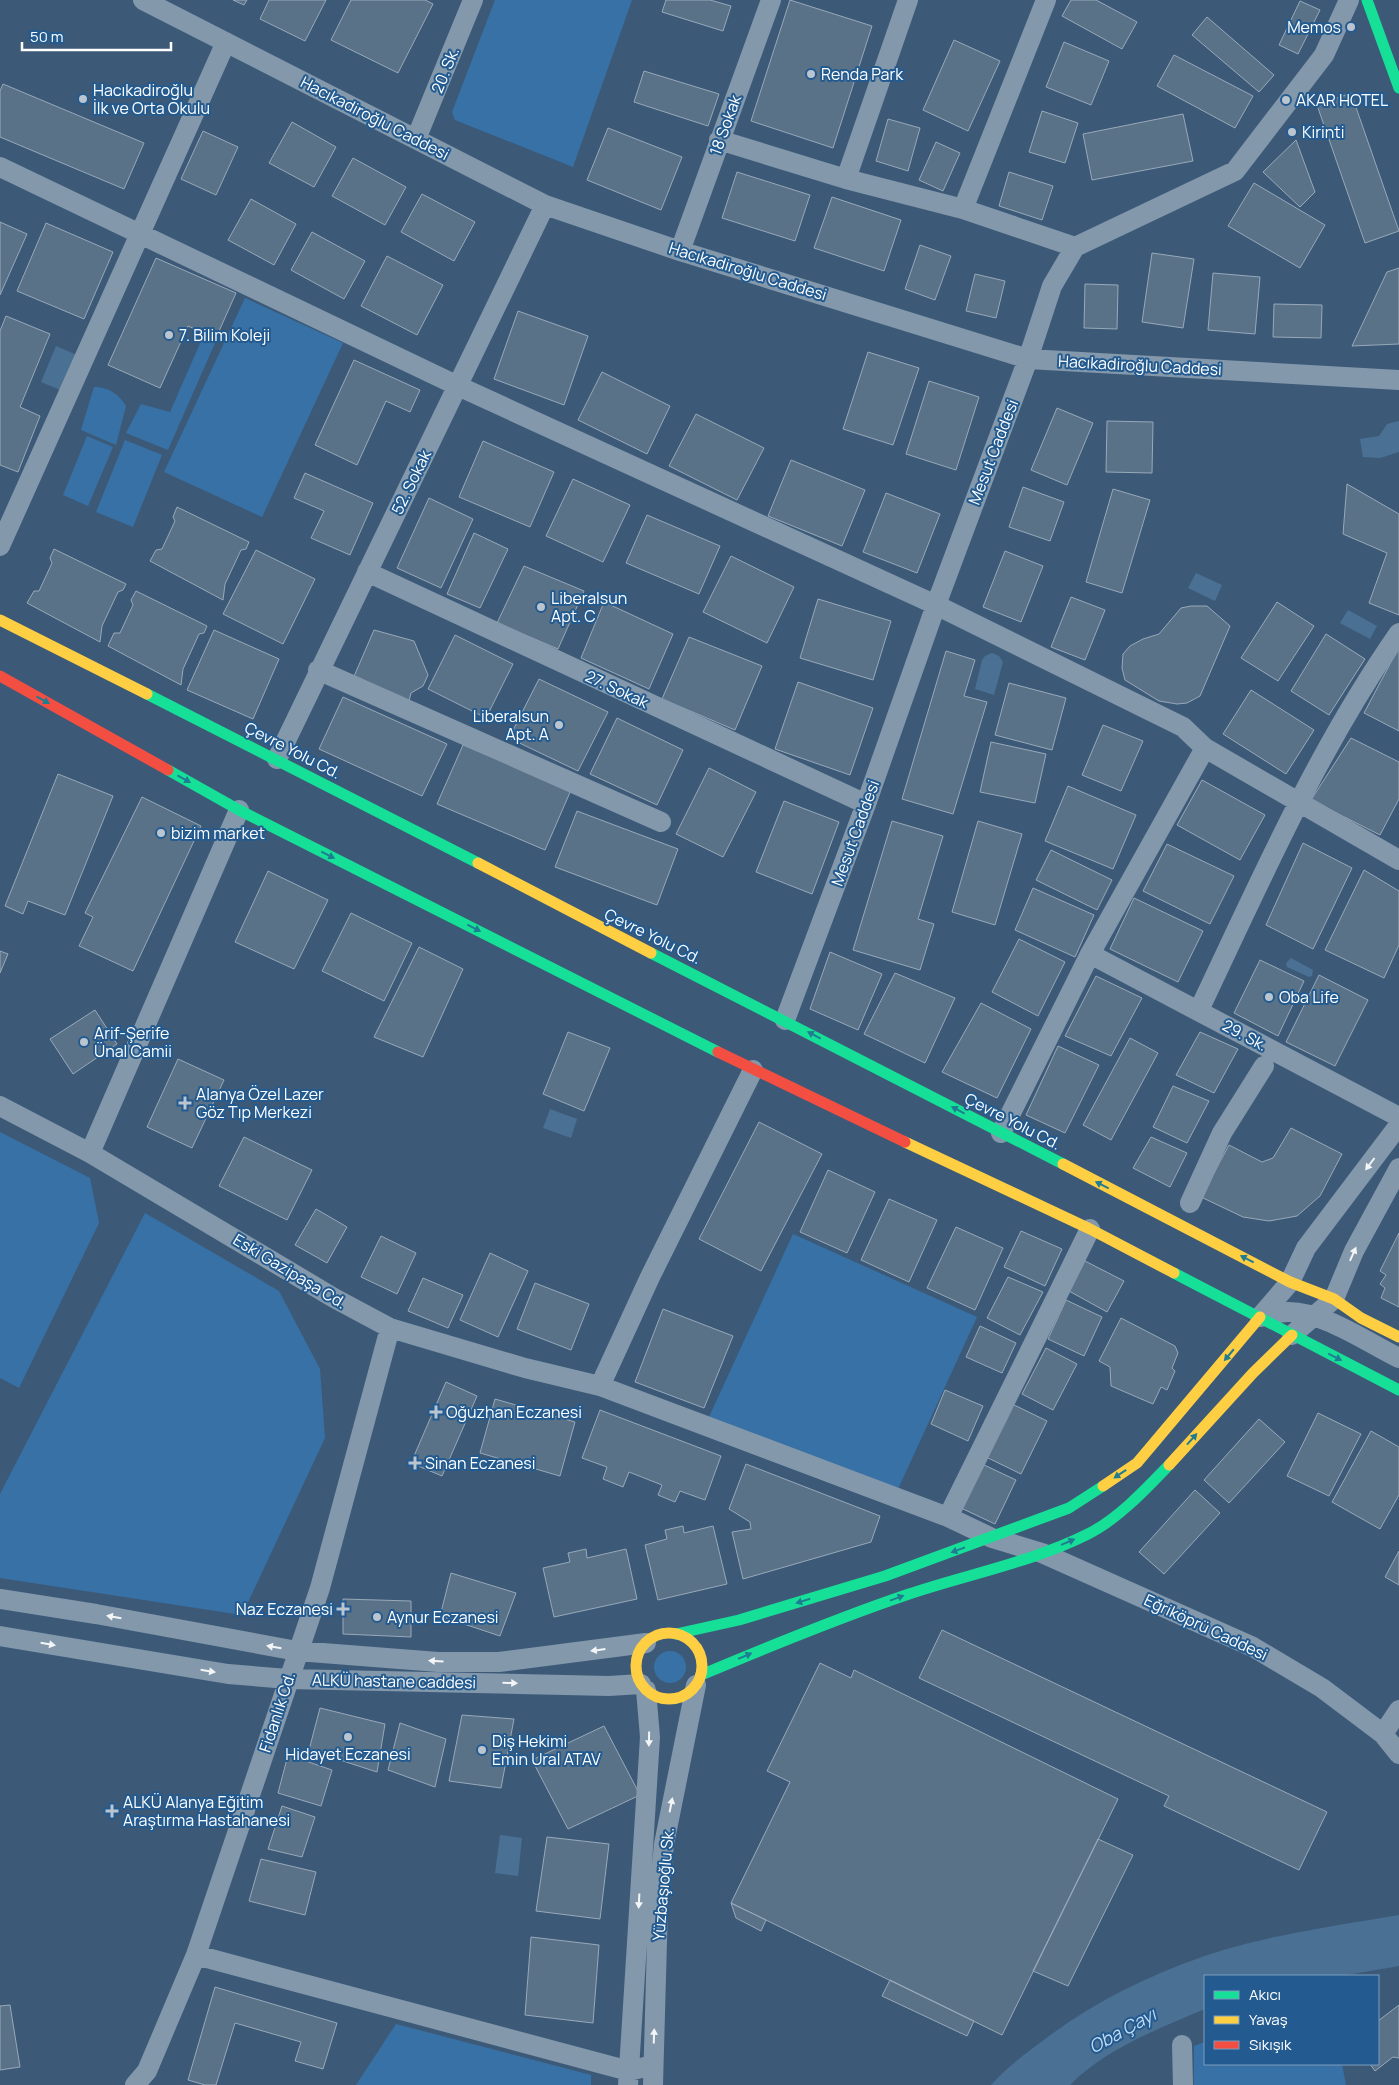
<svg xmlns="http://www.w3.org/2000/svg" width="1399" height="2085" font-family="Manrope,sans-serif">
  <rect width="100%" height="100%" fill="#3c5a78"/>
  <!-- green -->
  <path fill="#3871a6" d="M495 0H632L573 167 455 120 452 112Z
    M245 298 343 343 262 517 164 472Z
    M202 339 215 343 168 450 126 433 141 404 170 412Z
    M94 387C108 387 119 394 126 406L116 445 81 430Z
    M87 436 113 447 88 506 63 495Z
    M125 440 162 455 133 527 96 512Z
    M0 1132 90 1178 99 1223 19 1388 0 1378Z
    M145 1213 279 1291 320 1369 325 1438 242 1615 0 1578V1494Z
    M793 1234 977 1317 893 1500 709 1417Z
    M654 1667a16 16 0 1 1 32 0a16 16 0 1 1-32 0Z
    M396 2024 591 2075V2085H356Z
    M1205 2042V2064H1342L1346 2085H1194V2046Z"/>
  <!-- water -->
  <path fill="#4a7094" d="M56 346 77 355 63 391 41 382Z
    M1399 421V452L1380 458 1363 457 1360 439 1379 436 1387 424Z
    M1196 573 1222 585 1215 601 1188 588Z
    M1348 610 1377 626 1370 639 1340 623Z
    M992 653 999 656 1003 662 994 695 975 689 982 660 985 656Z
    M1291 958 1313 970 1312 976 1309 977 1287 967 1286 963Z
    M550 1109 577 1119 571 1138 543 1128Z
    M500 1835 522 1838 518 1876 495 1873Z
    M1399 1915V1966L1341 1976H1205V2009C1160 2028 1105 2049 1070 2085H991C1008 2066 1029 2051 1049 2036 1095 2002 1146 1977 1199 1958 1259 1936 1336 1926 1399 1915Z"/>
  <!-- building -->
  <path fill="#5a7288" stroke="#98a9b9" d="M233 0H247L244 5Z
    M269 0H326L305 41 260 19Z
    M351 0H425L433 4 398 73 331 40Z
    M666 0H710L731 6 723 31 662 12Z
    M790 0 872 26 833 148 751 121Z
    M1071 0H1096L1137 22 1122 49 1062 16Z
    M1300 1 1320 10 1298 54 1279 45Z
    M1207 17 1274 75 1259 92 1192 35Z
    M954 40 1000 61 968 131 923 110Z
    M1064 42 1109 61 1091 105 1046 87Z
    M1174 55 1253 96 1235 128 1157 86Z
    M644 71 719 94 708 126 634 102Z
    M3 84 144 143 124 189 0 137V91Z
    M1351 93 1399 231 1365 243 1317 105Z
    M1042 111 1078 123 1065 163 1029 152Z
    M1183 114 1193 161 1092 180 1083 134Z
    M888 119 920 128 908 171 876 161Z
    M292 122 336 147 314 187 269 163Z
    M608 128 682 157 661 210 587 180Z
    M203 131 238 147 216 195 181 179Z
    M1296 140 1315 192 1300 207 1263 172Z
    M936 142 960 153 943 191 919 180Z
    M353 158 406 187 385 225 332 196Z
    M737 172 810 195 795 241 722 218Z
    M1009 172 1053 186 1042 220 999 206Z
    M1254 183 1325 225 1300 268 1228 226Z
    M422 194 475 222 454 261 401 232Z
    M832 197 901 220 884 271 814 248Z
    M251 199 296 224 274 265 228 240Z
    M0 222 27 234 0 295Z
    M46 223 113 252 84 319 17 291Z
    M312 232 365 261 344 299 291 270Z
    M920 245 951 256 935 300 905 289Z
    M1152 253 1194 259 1183 328 1142 322Z
    M387 256 443 285 417 335 361 306Z
    M156 258 236 293 216 338 188 326 160 388 108 365Z
    M1399 268V344L1352 346 1387 272Z
    M1213 273 1260 277 1255 334 1208 330Z
    M975 274 1005 281 996 318 966 311Z
    M1085 284 1118 285 1117 329 1084 328Z
    M1274 304 1322 305 1321 338 1273 337Z
    M518 311 588 336 564 405 494 379Z
    M6 316 50 334 20 407 40 416 18 472 0 465V331Z
    M868 352 919 368 893 445 843 429Z
    M354 360 420 390 410 412 386 401 357 465 315 445Z
    M602 372 670 406 647 454 578 420Z
    M929 381 979 397 956 470 906 454Z
    M1057 408 1093 423 1067 485 1031 470Z
    M696 414 764 448 737 500 669 466Z
    M1107 421 1153 422 1152 473 1106 472Z
    M483 441 554 472 530 527 459 497Z
    M791 460 865 490 842 546 768 516Z
    M305 473 373 503 350 555 311 538 324 511 294 498Z
    M573 479 630 505 603 562 546 536Z
    M1347 484 1399 514V615L1369 603 1387 553 1343 534Z
    M1023 487 1064 502 1050 541 1009 527Z
    M1113 489 1150 500 1122 593 1086 582Z
    M886 493 940 514 917 573 863 552Z
    M429 498 473 519 441 588 397 568Z
    M177 507 249 542 246 549 241 550 225 584 223 600 150 561 156 550 162 549 175 521 173 517Z
    M647 515 720 546 699 594 626 563Z
    M474 533 508 549 480 608 447 594Z
    M54 549 126 584 123 590 118 592 102 626 100 642 27 603 34 591H39L52 563 50 558Z
    M256 550 315 579 283 644 223 614Z
    M1005 551 1043 566 1021 622 983 607Z
    M731 556 794 587 767 643 703 612Z
    M524 566 584 591 558 649 497 623Z
    M136 591 207 626 204 633 199 634 183 669 181 685 108 646 114 633H120L133 605 131 600Z
    M1071 597 1105 610 1085 660 1051 647Z
    M818 599 891 621 873 680 800 658Z
    M604 602 673 634 649 689 581 658Z
    M1277 602 1314 626 1278 681 1241 658Z
    M1191 606H1207L1230 626 1200 696 1187 703 1177 704 1159 701 1125 680 1122 668 1123 654 1130 646 1143 639 1159 634 1181 608Z
    M214 630 279 659 253 719 187 690Z
    M374 630 414 641 428 675 423 686 411 693 408 705 352 681Z
    M1326 634 1365 659 1329 715 1291 691Z
    M455 635 513 664 486 718 428 689Z
    M689 637 762 666 735 730 662 699Z
    M1399 647V731L1364 713Z
    M946 651 975 660 964 696 987 702 953 814 902 799Z
    M539 679 608 712 578 771 509 738Z
    M798 682 873 708 850 775 775 749Z
    M1009 683 1066 698 1052 750 995 735Z
    M1251 690 1314 730 1286 774 1223 734Z
    M343 697 447 744 422 796 319 749Z
    M617 718 683 750 657 805 590 774Z
    M1103 725 1143 741 1121 791 1082 775Z
    M1351 738 1399 762V799L1380 835 1311 800Z
    M991 742 1046 754 1035 803 980 792Z
    M463 745 571 790 545 850 437 804Z
    M709 768 756 792 723 857 676 834Z
    M58 774 113 796 65 915 28 901 23 914 5 906Z
    M1202 780 1265 815 1240 860 1177 825Z
    M1068 786 1136 815 1113 869 1045 841Z
    M142 797 201 826 133 971 79 946 93 917 85 913Z
    M784 801 839 822 812 894 756 872Z
    M577 811 678 849 657 905 555 867Z
    M892 821 943 836 918 919 934 924 920 970 853 950Z
    M978 821 1022 834 995 925 952 912Z
    M1303 843 1352 868 1313 949 1266 925Z
    M1167 844 1234 876 1210 924 1143 891Z
    M1051 850 1112 880 1097 910 1036 880Z
    M1364 870 1399 891V945L1384 978 1325 950Z
    M268 871 328 900 294 969 235 942Z
    M1033 888 1094 915 1075 957 1015 930Z
    M1134 898 1203 931 1178 982 1110 949Z
    M351 913 412 943 384 1001 322 971Z
    M1019 939 1065 962 1038 1016 992 992Z
    M419 947 463 969 423 1057 374 1037Z
    M0 951 8 954 0 973Z
    M830 952 882 974 858 1030 810 1009Z
    M1260 960 1304 981 1278 1036 1234 1013Z
    M895 973 955 998 925 1063 864 1034Z
    M1319 975 1368 1000 1335 1066 1286 1042Z
    M1096 976 1142 998 1111 1056 1065 1036Z
    M981 1003 1031 1029 997 1098 942 1072Z
    M95 1010 117 1044 73 1074 50 1039Z
    M568 1032 610 1048 584 1111 543 1094Z
    M1200 1032 1238 1049 1214 1093 1176 1075Z
    M1130 1038 1158 1053 1111 1140 1083 1125Z
    M1058 1046 1099 1065 1065 1133 1026 1115Z
    M178 1059 224 1080 192 1148 147 1127Z
    M1173 1086 1209 1101 1187 1143 1153 1127Z
    M759 1122 822 1154 761 1271 699 1239Z
    M1291 1128 1342 1154 1320 1196 1297 1216 1269 1221 1243 1217 1201 1197 1229 1145 1262 1162 1273 1158Z
    M244 1137 312 1170 287 1220 219 1186Z
    M1151 1137 1187 1153 1170 1187 1133 1168Z
    M828 1170 875 1192 847 1253 800 1232Z
    M889 1199 937 1220 909 1282 861 1260Z
    M316 1209 347 1227 327 1263 295 1245Z
    M956 1227 1003 1248 975 1310 927 1288Z
    M1021 1231 1062 1249 1045 1286 1004 1267Z
    M1399 1233V1307L1381 1298 1385 1288 1380 1284 1386 1275 1380 1271Z
    M381 1236 416 1253 397 1294 361 1277Z
    M490 1253 528 1271 498 1337 460 1320Z
    M1085 1261 1124 1281 1107 1312 1069 1291Z
    M1008 1277 1043 1292 1020 1335 987 1318Z
    M423 1278 463 1295 448 1328 408 1311Z
    M535 1283 589 1304 571 1350 517 1329Z
    M1066 1300 1102 1317 1084 1356 1048 1339Z
    M663 1309 733 1336 704 1408 635 1382Z
    M1121 1318 1175 1346 1178 1353 1172 1368 1175 1371 1167 1390 1161 1387 1153 1404 1111 1386 1110 1367 1099 1361Z
    M980 1326 1016 1343 1002 1373 966 1357Z
    M1046 1348 1077 1364 1053 1410 1022 1394Z
    M446 1382 477 1396 442 1476 411 1463Z
    M945 1390 983 1406 968 1441 931 1424Z
    M495 1399 575 1422 560 1476 480 1453Z
    M1010 1403 1047 1421 1021 1474 984 1456Z
    M600 1410 721 1456 705 1500 680 1491 675 1502 658 1495 662 1485 629 1472 623 1487 603 1479 607 1467 582 1458Z
    M1318 1413 1361 1434 1329 1496 1287 1476Z
    M1259 1419 1285 1442 1229 1503 1204 1480Z
    M1371 1431 1399 1447V1495L1380 1529 1332 1502Z
    M746 1464 880 1516 871 1542 743 1579 732 1532 751 1529 750 1522 729 1509Z
    M982 1464 1016 1480 995 1524 961 1508Z
    M1195 1490 1220 1513 1164 1574 1139 1552Z
    M683 1526 684 1533 713 1526 727 1584 658 1600 645 1545 667 1539 665 1530Z
    M586 1549 587 1558 626 1549 637 1599 554 1617 543 1568 570 1562 568 1553Z
    M1399 1551V1585L1385 1577Z
    M451 1573 516 1593 500 1636 440 1616Z
    M343 1599 411 1601V1637L343 1634Z
    M942 1630 1327 1812 1299 1870 1164 1806 1169 1796 919 1678Z
    M820 1663 851 1678 854 1670 1118 1799 1002 2035 731 1903 790 1782 767 1771Z
    M320 1708 385 1724 377 1772 309 1750Z
    M462 1715 514 1719 501 1788 449 1781Z
    M400 1723 446 1739 435 1787 388 1770Z
    M604 1726 640 1795 568 1829 532 1760Z
    M288 1755 332 1770 321 1806 278 1793Z
    M282 1806 315 1817 302 1857 268 1849Z
    M547 1837 609 1844 600 1919 536 1911Z
    M1098 1839 1133 1855 1068 1986 1033 1971Z
    M261 1859 316 1872 305 1915 249 1901Z
    M731 1903 766 1920 761 1931 736 1918Z
    M531 1937 599 1945 593 2023 525 2015Z
    M890 1980 974 2021 967 2036 882 1996Z
    M215 1987 337 2023 323 2069 295 2061 301 2042 235 2023 216 2085H205L188 2080Z
    M10 2005 20 2067 0 2070V2006Z
    M1399 2005V2058L1393 2057 1375 2071 1370 2064H1378V2021Z"/>
  <g fill="none" stroke-linecap="round" stroke-linejoin="round">
    <!-- street -->
    <path stroke="#8398ab" stroke-width="20" d="M143 0 545 205 680 251 1028 359 1399 380
      M416 139 473 0
      M719 140 846 179 963 209 1075 247
      M0 167 458 386 936 605 1183 727 1205 748 1399 860
      M846 179 908 0
      M963 209 1046 0
      M680 251 771 0
      M0 546 226 42
      M367 572 866 804
      M318 670 661 822
      M277 759 545 205
      M1090 954 1399 1117
      M1199 1010C1260 882 1317 750 1399 633
      M785 1020 866 804 936 605 1028 359 1052 286 1075 247 1235 171 1324 55 1349 0
      M0 1106 90 1153 334 1298 390 1328 525 1368 600 1386 948 1517 992 1538 1042 1553 1253 1647 1322 1688 1383 1734 1399 1754
      M1001 1133 1090 954 1205 748
      M90 1153 239 810
      M1190 1203 1222 1133 1264 1066
      M1260 1317 1290 1282 1306 1248 1399 1125
      M1260 1317C1269 1316 1279 1312 1287 1312 1323 1311 1368 1343 1399 1358
      M1292 1335 1334 1299 1354 1251 1399 1168
      M600 1386 650 1277 753 1070
      M948 1517 1090 1229
      M0 1599 96 1614 297 1651 438 1662H499L646 1643
      M0 1636 228 1674 288 1679 609 1686 641 1684
      M1383 1734 1399 1710
      M196 1955 629 2071 653 2065
      M1182 2045 1183 2085
      M135 2085 147 2071 196 1955 320 1588 390 1328
      M628 2085 650 1737 646 1690
      M653 2085 658 1906 664 1844 696 1685"/>
    <!-- fast -->
    <path stroke="#16e098" stroke-width="11" d="M1367 0 1399 88
      M147 694 478 863
      M168 770 239 810 718 1052
      M651 953 1063 1164
      M1174 1273 1399 1390
      M676 1634 739 1620 885 1576 1069 1508 1103 1486
      M701 1675C770 1646 838 1618 909 1594 969 1574 1032 1562 1088 1534 1118 1519 1146 1489 1169 1465"/>
    <!-- slow -->
    <path stroke="#ffcf43" stroke-width="11" d="M0 620 147 694
      M478 863 651 953
      M905 1142 1090 1229 1174 1273
      M1063 1164 1290 1282 1334 1299 1361 1318 1399 1337
      M1169 1465 1253 1373 1292 1335
      M1103 1486 1137 1463 1260 1317
      M636 1666a33 33 0 1 1 66 0a33 33 0 1 1-66 0Z"/>
    <!-- jam -->
    <path stroke="#f24e42" stroke-width="11" d="M0 676 168 770
      M718 1052 905 1142"/>
  </g>
  <!-- one-way arrows -->
  <defs><path id="oneway-solid" d="M-6-.8H1V-3.2L6.5 0L1 3.2V.8H-6Z" transform="scale(1.25)"/></defs>
  <g fill="#207c92">
    <use href="#oneway-solid" transform="translate(43 700) rotate(29)"/>
    <use href="#oneway-solid" transform="translate(184 779) rotate(29)"/>
    <use href="#oneway-solid" transform="translate(328 855) rotate(27)"/>
    <use href="#oneway-solid" transform="translate(474 928) rotate(27)"/>
    <use href="#oneway-solid" transform="translate(814 1035) rotate(-152)"/>
    <use href="#oneway-solid" transform="translate(958 1110) rotate(-152)"/>
    <use href="#oneway-solid" transform="translate(1102 1185) rotate(-153)"/>
    <use href="#oneway-solid" transform="translate(1247 1259) rotate(-153)"/>
    <use href="#oneway-solid" transform="translate(1229 1355) rotate(130)"/>
    <use href="#oneway-solid" transform="translate(1335 1357) rotate(27)"/>
    <use href="#oneway-solid" transform="translate(1192 1439) rotate(-48)"/>
    <use href="#oneway-solid" transform="translate(1120 1474) rotate(146)"/>
    <use href="#oneway-solid" transform="translate(1068 1542) rotate(-23)"/>
    <use href="#oneway-solid" transform="translate(958 1550) rotate(160)"/>
    <use href="#oneway-solid" transform="translate(897 1598) rotate(-20)"/>
    <use href="#oneway-solid" transform="translate(803 1601) rotate(163)"/>
    <use href="#oneway-solid" transform="translate(745 1656) rotate(-23)"/>
  </g>
  <g fill="#f3f5f7">
    <use href="#oneway-solid" transform="translate(1370 1164) rotate(127)"/>
    <use href="#oneway-solid" transform="translate(1353 1254) rotate(-66)"/>
    <use href="#oneway-solid" transform="translate(114 1617) rotate(-170)"/>
    <use href="#oneway-solid" transform="translate(48 1644) rotate(10)"/>
    <use href="#oneway-solid" transform="translate(274 1647) rotate(-170)"/>
    <use href="#oneway-solid" transform="translate(598 1650) rotate(173)"/>
    <use href="#oneway-solid" transform="translate(436 1661) rotate(-177)"/>
    <use href="#oneway-solid" transform="translate(208 1671) rotate(9)"/>
    <use href="#oneway-solid" transform="translate(510 1683) rotate(1)"/>
    <use href="#oneway-solid" transform="translate(649 1739) rotate(91)"/>
    <use href="#oneway-solid" transform="translate(671 1805) rotate(-79)"/>
    <use href="#oneway-solid" transform="translate(639 1901) rotate(93)"/>
    <use href="#oneway-solid" transform="translate(654 2036) rotate(-88)"/>
  </g>
  <!-- markers -->
  <g fill="#bbc5d0" stroke="#235b90" stroke-width="2">
    <circle cx="1351" cy="27" r="5"/>
    <circle cx="811" cy="74" r="5"/>
    <circle cx="83" cy="99" r="5"/>
    <circle cx="1286" cy="100" r="5"/>
    <circle cx="1292" cy="132" r="5"/>
    <circle cx="169" cy="335" r="5"/>
    <circle cx="541" cy="607" r="5"/>
    <circle cx="559" cy="725" r="5"/>
    <circle cx="161" cy="833" r="5"/>
    <circle cx="1269" cy="997" r="5"/>
    <circle cx="84" cy="1042" r="5"/>
    <path d="M182.5 1095.5h5v5h5v5h-5v5h-5v-5h-5v-5h5z"/>
    <path d="M433.5 1404.5h5v5h5v5h-5v5h-5v-5h-5v-5h5z"/>
    <path d="M412.5 1455.5h5v5h5v5h-5v5h-5v-5h-5v-5h5z"/>
    <path d="M340.5 1601.5h5v5h5v5h-5v5h-5v-5h-5v-5h5z"/>
    <circle cx="377" cy="1617" r="5"/>
    <circle cx="348" cy="1737" r="5"/>
    <circle cx="482" cy="1750" r="5"/>
    <path d="M109.5 1803.5h5v5h5v5h-5v5h-5v-5h-5v-5h5z"/>
  </g>
  <g text-anchor="middle" dominant-baseline="central" stroke-width="4" stroke-linejoin="round" paint-order="stroke">
    <!-- poi labels -->
    <g font-size="16" fill="#fff" stroke="#235b90" text-anchor="start">
      <text x="1341" y="27" text-anchor="end">Memos</text>
      <text x="821" y="74">Renda Park</text>
      <text x="93" y="90">Hacıkadiroğlu<tspan x="93" dy="18">İlk ve Orta Okulu</tspan></text>
      <text x="1296" y="100">AKAR HOTEL</text>
      <text x="1302" y="132">Kirinti</text>
      <text x="179" y="335">7. Bilim Koleji</text>
      <text x="551" y="598">Liberalsun<tspan x="551" dy="18">Apt. C</tspan></text>
      <text x="549" y="716" text-anchor="end">Liberalsun<tspan x="549" dy="18">Apt. A</tspan></text>
      <text x="171" y="833">bizim market</text>
      <text x="1279" y="997">Oba Life</text>
      <text x="94" y="1033">Arif-Şerife<tspan x="94" dy="18">Ünal Camii</tspan></text>
      <text x="196" y="1094">Alanya Özel Lazer<tspan x="196" dy="18">Göz Tıp Merkezi</tspan></text>
      <text x="446" y="1412">Oğuzhan Eczanesi</text>
      <text x="425" y="1463">Sinan Eczanesi</text>
      <text x="333" y="1609" text-anchor="end">Naz Eczanesi</text>
      <text x="387" y="1617">Aynur Eczanesi</text>
      <text x="492" y="1741">Diş Hekimi<tspan x="492" dy="18">Emin Ural ATAV</tspan></text>
      <text x="348" y="1754" text-anchor="middle">Hidayet Eczanesi</text>
      <text x="123" y="1802">ALKÜ Alanya Eğitim<tspan x="123" dy="18">Araştırma Hastahanesi</tspan></text>
    </g>
    <!-- street labels -->
    <g font-size="16" fill="#fff" stroke="#235b90">
      <text transform="translate(445 70) rotate(-68)">20. Sk.</text>
      <text transform="translate(375 118) rotate(27)">Hacıkadiroğlu Caddesi</text>
      <text transform="translate(725 125) rotate(-70)">18 Sokak</text>
      <text transform="translate(748 271) rotate(17)">Hacıkadiroğlu Caddesi</text>
      <text transform="translate(1140 365) rotate(3)">Hacıkadiroğlu Caddesi</text>
      <text transform="translate(993 452) rotate(-69)">Mesut Caddesi</text>
      <text transform="translate(411 482) rotate(-64)">52. Sokak</text>
      <text transform="translate(617 689) rotate(25)">27. Sokak</text>
      <text transform="translate(293 750) rotate(27)">Çevre Yolu Cd.</text>
      <text transform="translate(855 833) rotate(-70)">Mesut Caddesi</text>
      <text transform="translate(653 936) rotate(26)">Çevre Yolu Cd.</text>
      <text transform="translate(1245 1035) rotate(28)">29. Sk.</text>
      <text transform="translate(1013 1121) rotate(27)">Çevre Yolu Cd.</text>
      <text transform="translate(290 1271) rotate(31)">Eski Gazipaşa Cd.</text>
      <text transform="translate(1206 1627) rotate(25)">Eğriköprü Caddesi</text>
      <text transform="translate(394 1681) rotate(1)">ALKÜ hastane caddesi</text>
      <text transform="translate(277 1712) rotate(-72)">Fidanlık Cd.</text>
      <text transform="translate(663 1884) rotate(-85)">Yüzbaşıoğlu Sk.</text>
    </g>
    <!-- water labels -->
    <g font-size="18" font-style="italic" fill="#c0dbf3" stroke="#235b90">
      <text transform="translate(1122 2030) rotate(-29)">Oba Çayı</text>
    </g>
  </g>
  <!-- legend -->
  <rect x="1204" y="1975" width="175" height="90" fill="#235b90" stroke="#7b9dbc"/>
  <rect x="1214" y="1991" width="25" height="8" fill="#16e098" stroke="#7b9dbc"/>
  <text x="1249" y="2000" font-size="15" fill="#ffffff">Akıcı</text>
  <rect x="1214" y="2016" width="25" height="8" fill="#ffcf43" stroke="#7b9dbc"/>
  <text x="1249" y="2025" font-size="15" fill="#ffffff">Yavaş</text>
  <rect x="1214" y="2041" width="25" height="8" fill="#f24e42" stroke="#7b9dbc"/>
  <text x="1249" y="2050" font-size="15" fill="#ffffff">Sıkışık</text>
  <!-- scale -->
  <path d="M22 42v8h149v-8" fill="none" stroke="#ffffff" stroke-width="2.5"/>
  <text x="30" y="42" font-size="15" fill="#ffffff" stroke="#235b90" stroke-width="4" paint-order="stroke">50 m</text>
</svg>
